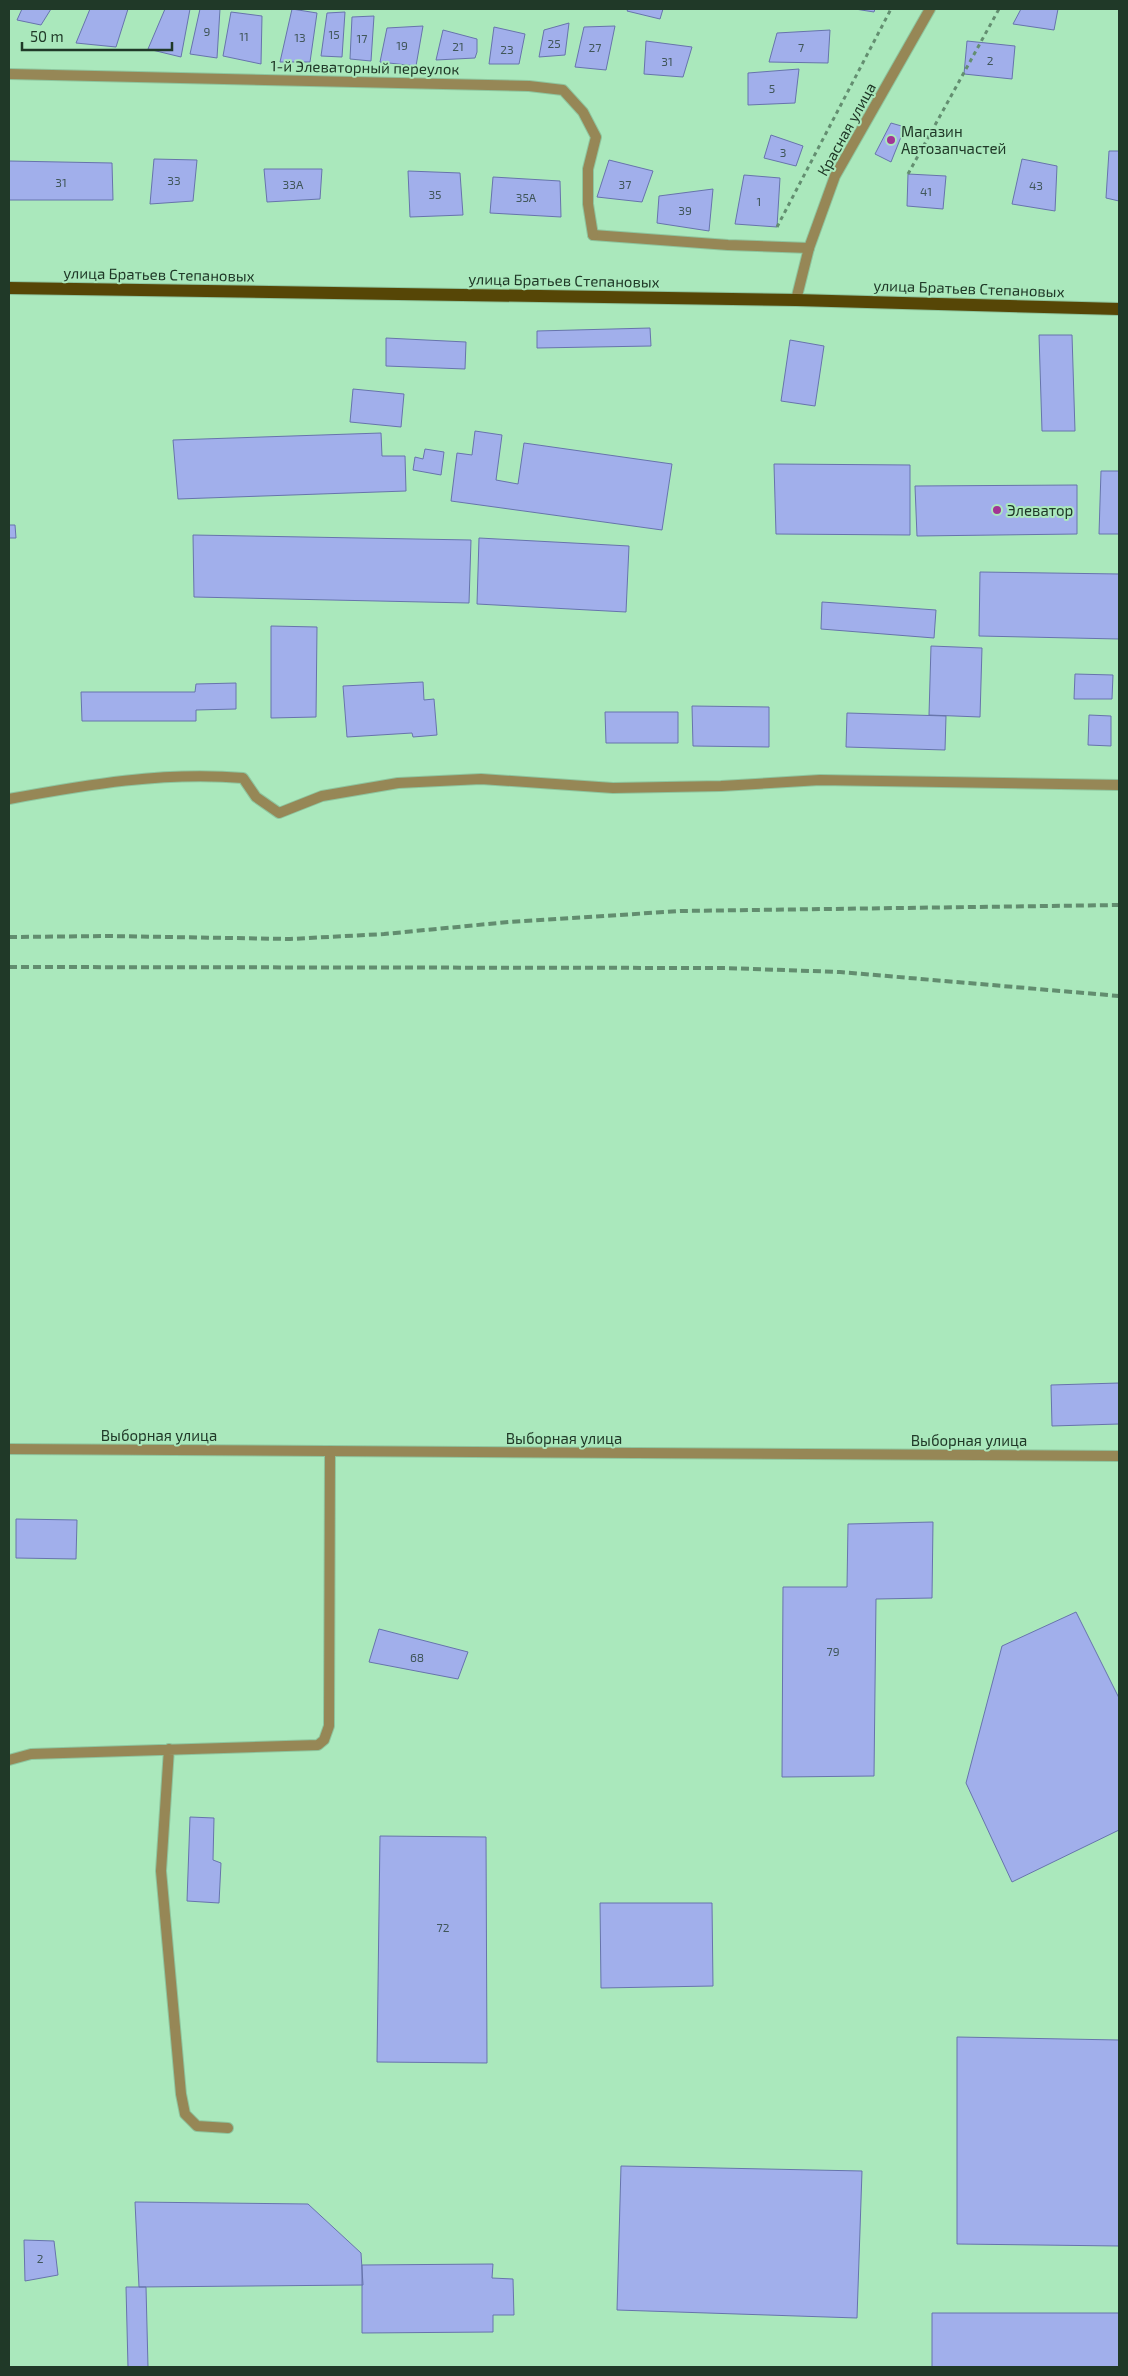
<svg xmlns="http://www.w3.org/2000/svg" width="1128" height="2376" font-family="'Exo 2',sans-serif">
  <rect width="100%" height="100%" fill="#aae8bc"/>
  <!-- building -->
  <path fill="#a1afeb" stroke="#6774ac" d="M22 9H51L41 25 17 20Z
    M90 9H128L116 47 76 43Z
    M165 9H190L181 57 148 49Z
    M200 9H220L217 58 190 54Z
    M292 9 317 13 310 62H280Z
    M628 9H663L660 19 627 11Z
    M855 9H875L874 12Z
    M1021 9H1058L1054 30 1013 24Z
    M231 12 262 16 261 64 223 56Z
    M345 12 342 57 321 56 327 13Z
    M374 16 371 61 350 59 352 17Z
    M569 23 565 55 539 57 544 30Z
    M423 26 416 66 380 62 387 28Z
    M615 26 606 70 575 67 584 27Z
    M494 27 525 34 519 64H489Z
    M443 30 477 39V52L475 58 436 60Z
    M830 30 828 63 769 62 777 33Z
    M646 41 692 47 683 77 644 74Z
    M967 41 1015 46 1012 79 964 74Z
    M799 69 795 103 748 105V73Z
    M891 123 905 127 891 162 875 154Z
    M771 135 803 146 796 166 764 158Z
    M1109 151H1119V201L1106 198Z
    M154 159 197 160 193 201 150 204Z
    M1022 159 1057 166 1055 211 1012 204Z
    M609 160 653 171 642 202 597 197Z
    M9 161 112 163 113 200H9Z
    M264 169H322L320 199 267 202Z
    M408 171 460 173 463 215 410 217Z
    M908 174 946 176 943 209 907 206Z
    M744 175 780 178 777 227 735 224Z
    M493 177 560 181 561 217 490 213Z
    M713 189 709 231 657 223 659 196Z
    M650 328 651 346 537 348V331Z
    M1039 335H1072L1075 431H1042Z
    M386 338 466 342 465 369 386 366Z
    M790 340 824 346 815 406 781 401Z
    M353 389 404 394 401 427 350 422Z
    M475 431 502 435 496 480 518 484 524 443 672 464 662 530 451 501 457 453 472 455Z
    M381 433 382 456H405L406 491 178 499 173 440Z
    M425 449 444 452 441 475 413 470 415 457 423 459Z
    M774 464 910 465V535L776 534Z
    M1101 471H1119V534H1099Z
    M1077 485V534L917 536 915 486Z
    M9 525H15L16 538H9Z
    M193 535 471 540 469 603 194 597Z
    M479 538 629 546 626 612 477 604Z
    M980 572 1119 574V639L979 636Z
    M822 602 936 610 934 638 821 629Z
    M271 626 317 627 316 717 271 718Z
    M931 646 982 648 980 717 929 715Z
    M1075 674 1113 675 1112 699H1074Z
    M423 682 424 700 434 699 437 735 413 737 412 733 347 737 343 686Z
    M236 683V709L196 710V721H82L81 692H195L196 684Z
    M692 706 769 707V747L693 746Z
    M605 712H678V743H606Z
    M847 713 946 716 945 750 846 747Z
    M1089 715 1111 716V746L1088 745Z
    M1119 1383V1424L1052 1426 1051 1385Z
    M16 1519 77 1520 76 1559 16 1558Z
    M933 1522 932 1598 876 1599 874 1776 782 1777 783 1587H847L848 1524Z
    M1076 1612 1119 1698V1830L1012 1882 966 1783 1002 1646Z
    M379 1629 468 1652 458 1679 369 1662Z
    M190 1817 214 1818 213 1860 221 1863 219 1903 187 1901Z
    M380 1836 486 1837 487 2063 377 2062Z
    M600 1903H712L713 1986 601 1988Z
    M957 2037 1119 2040V2246L957 2244Z
    M621 2166 862 2171 857 2318 617 2310Z
    M135 2202 308 2204 361 2253 363 2285 139 2287Z
    M24 2240 54 2241 58 2275 25 2281Z
    M493 2264 492 2278 513 2279 514 2315H493V2332L362 2333V2265Z
    M126 2287H146L148 2367H128Z
    M932 2313H1119V2367H932Z"/>
  <g fill="none" stroke-linecap="round" stroke-linejoin="round">
    <!-- service casing -->
    <g stroke="#8ec59e" stroke-width="12">
      <path id="service" d="M593 235 728 245 809 248
        M169 1749 161 1871 181 2094 185 2114 197 2126 228 2128
        M9 1760 31 1754 318 1745 324 1740 329 1726 330 1451"/>
    </g>
    <!-- minor casing -->
    <g stroke="#8ec59e" stroke-width="12">
      <path id="minor" d="M9 74 529 86 563 90 583 112 596 137 588 169V204L593 235
        M796 300 809 248 835 176 930 9
        M9 799C85 785 165 771 243 778L256 797 279 813 322 796 398 783 481 779 613 788 721 786 820 780 1119 785
        M9 1449 1119 1456"/>
    </g>
    <!-- primary casing -->
    <g stroke="#8ec59e" stroke-width="14">
      <path id="primary" d="M9 288 796 300 1119 309"/>
    </g>
    <!-- path -->
    <path stroke="#638e70" stroke-width="3" stroke-dasharray="4 4" stroke-linecap="butt" d="M908 174 999 9
      M777 227 891 9"/>
    <!-- service -->
    <use href="#service" stroke="#968756" stroke-width="10"/>
    <!-- minor -->
    <use href="#minor" stroke="#968756" stroke-width="10"/>
    <!-- primary -->
    <use href="#primary" stroke="#564606" stroke-width="12"/>
    <!-- rail -->
    <path stroke="#628d6f" stroke-width="4" stroke-dasharray="8 4" stroke-linecap="butt" d="M9 937 109 936 290 939 384 934 509 922 681 911 1119 905
      M9 967 725 968 840 972 1119 996"/>
  </g>
  <!-- markers -->
  <g fill="#a23594" stroke="#aae8bc" stroke-width="2">
    <circle cx="891" cy="140" r="5"/>
    <circle cx="997" cy="510" r="5"/>
  </g>
  <g text-anchor="middle" dominant-baseline="central" stroke-width="4" stroke-linejoin="round" paint-order="stroke">
    <!-- number labels -->
    <g font-size="12" fill="#405659">
      <text x="207" y="31">9</text>
      <text x="334" y="34">15</text>
      <text x="244" y="36">11</text>
      <text x="300" y="37">13</text>
      <text x="362" y="38">17</text>
      <text x="554" y="43">25</text>
      <text x="402" y="45">19</text>
      <text x="458" y="46">21</text>
      <text x="595" y="47">27</text>
      <text x="801" y="47">7</text>
      <text x="507" y="49">23</text>
      <text x="990" y="60">2</text>
      <text x="667" y="61">31</text>
      <text x="772" y="88">5</text>
      <text x="783" y="152">3</text>
      <text x="174" y="180">33</text>
      <text x="61" y="182">31</text>
      <text x="293" y="184">33А</text>
      <text x="625" y="184">37</text>
      <text x="1036" y="185">43</text>
      <text x="926" y="191">41</text>
      <text x="435" y="194">35</text>
      <text x="526" y="197">35А</text>
      <text x="759" y="201">1</text>
      <text x="685" y="210">39</text>
      <text x="833" y="1651">79</text>
      <text x="417" y="1657">68</text>
      <text x="443" y="1927">72</text>
      <text x="40" y="2258">2</text>
    </g>
    <!-- street labels -->
    <g font-size="15" fill="#203928" stroke="#aae8bc">
      <text transform="translate(365 67) rotate(1)">1-й Элеваторный переулок</text>
      <text transform="translate(846 129) rotate(-61)">Красная улица</text>
      <text transform="translate(159 274) rotate(1)">улица Братьев Степановых</text>
      <text transform="translate(564 280) rotate(1)">улица Братьев Степановых</text>
      <text transform="translate(969 288) rotate(2)">улица Братьев Степановых</text>
      <text x="159" y="1435">Выборная улица</text>
      <text x="564" y="1438">Выборная улица</text>
      <text x="969" y="1440">Выборная улица</text>
    </g>
    <!-- poi labels -->
    <g font-size="15" fill="#203928" stroke="#aae8bc" text-anchor="start">
      <text x="901" y="131">Магазин<tspan x="901" dy="17">Автозапчастей</tspan></text>
      <text x="1007" y="510">Элеватор</text>
    </g>
  </g>
  <!-- border -->
  <rect width="1128" height="2376" fill="none" stroke="#203928" stroke-width="20"/>
  <!-- scale -->
  <path d="M22 42v8h150v-8" fill="none" stroke="#203928" stroke-width="2.5"/>
  <text x="30" y="42" font-size="15" fill="#203928" stroke="#aae8bc" stroke-width="4" paint-order="stroke">50 m</text>
</svg>
